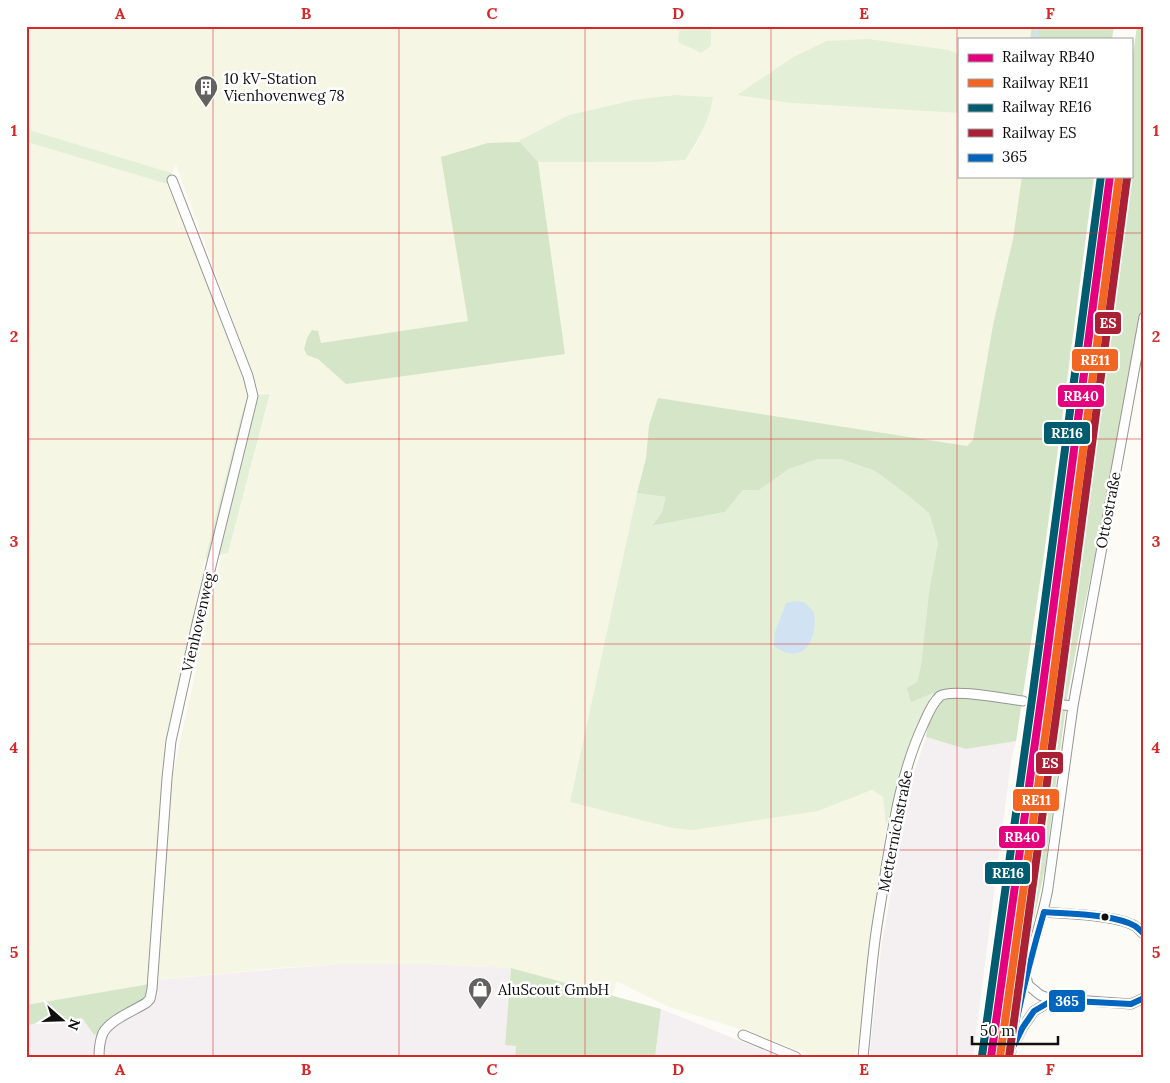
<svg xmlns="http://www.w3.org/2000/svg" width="1170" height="1083" font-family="Lora,serif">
  <rect width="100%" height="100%" fill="#fcfbf6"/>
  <!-- industrial -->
  <path fill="#f4eff1" d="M926 737 966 749 1016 741 1011 761 973 1057H869L882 942 911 782Z
    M342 964H427L511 968 505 1044 516 1046 515 1057H26V1025L82 1018 94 1035 144 1006 155 980 277 969Z
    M661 1009 723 1034 780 1057H655Z"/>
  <!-- farmland -->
  <path fill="#f6f6e4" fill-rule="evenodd" d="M26 26H1032L1030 39H959V55L949 50 791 103 959 113V176H1022L1013 239 993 325 973 440 967 446 649 425 646 458 637 493 570 802 818 811 872 790 883 797 886 827 872 947 859 1044 853 1057H816L753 1033 669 1007 617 981 612 996 511 968 427 964H342L278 968 155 980 165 844 172 778 221 556 228 553 271 393 260 394 176 165 172 173 26 129ZM675 95 713 97 712 105 696 145 685 160 520 142V140L569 115 633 100Z
    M26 142 167 184 225 319 250 395 239 424 205 559 203 568 205 579 178 685 167 734 162 778 160 843 150 984 26 1005Z"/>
  <!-- green -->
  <path fill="#e4efd8" d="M680 26H711V46L701 53 678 42Z
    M868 39 949 50 959 55V113L791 103 737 95 795 56 827 41Z
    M675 95 713 97C711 117 697 143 685 160L654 162H538L520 142V140L569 115 633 100Z
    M26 129 172 173 167 184 40 146 26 142Z
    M270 394 228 553 205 559 239 424 245 404 250 395Z
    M818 459H841L875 471 906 494 929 513 938 543 929 591 921 665 917 682 933 692 918 727 902 771 886 827 883 797 872 790 818 811 693 830 672 828 570 802 637 493 667 497 662 512 652 526 725 512 743 490H759L789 469Z"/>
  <!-- forest -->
  <path fill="#d4e6c7" d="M1032 26H1114L1112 39H1030Z
    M1137 26H1144V303L1113 471 1082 618 1067 698 1045 868 1027 952 1018 974 1009 977 1117 176H1131V68Z
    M520 142 538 162 565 354 346 384 318 359 307 355 304 349 307 338 312 330 318 331 321 343 468 321 441 157 488 143Z
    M1022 176H1094L1043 562 1016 741 966 749 926 737 933 693 911 702 907 688 917 682 921 665 929 591 938 543 929 513 906 494 875 471 841 459H818L789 469 759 490H743L725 512 652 526 662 512 666 497 637 493 646 458 649 425 658 398 967 446 973 440 993 325 1013 239Z
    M511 968 661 1009 655 1057H515L516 1046 505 1045Z
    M150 984 146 999 123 1009 108 1019 102 1032 94 1035 82 1018 26 1025V1005Z"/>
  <!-- water -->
  <path fill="#d1e3f2" d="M796 601 804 602C807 605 813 610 814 614 815 619 815 625 814 630 810 654 793 660 774 646L775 632 786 603Z"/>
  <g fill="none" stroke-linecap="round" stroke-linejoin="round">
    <!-- stream -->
    <path stroke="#d1e3f2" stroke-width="4" d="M1035 39 1037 26"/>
    <!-- street-tunnel -->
    <path stroke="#d9d8d4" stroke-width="9" stroke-dasharray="9 4.5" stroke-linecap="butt" d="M1023 701 1045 703"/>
    <!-- street casing -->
    <g stroke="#969694" stroke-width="11">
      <path id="street" d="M1045 703 1073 706
        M1044 912C1066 914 1117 915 1135 926 1138 928 1141 932 1144 934
        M1026 976 1028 985 1040 995 1053 1000
        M743 1035 796 1057
        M1015 1042 1023 1027 1034 1011 1053 1000 1089 1001 1131 1004 1144 998
        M99 1057C99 1049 100 1040 103 1033 110 1020 133 1011 146 1003L150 999 152 989 167 778 171 741 198 619 253 396 248 376 172 180
        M863 1057C867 1018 870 979 875 940 878 916 883 892 886 868 894 820 902 770 923 725 927 716 932 703 940 696 952 688 1007 699 1023 701
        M1010 1057C1014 1029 1019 1001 1026 974 1033 945 1043 917 1048 888L1073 706 1144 317"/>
    </g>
    <!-- street -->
    <use href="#street" stroke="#fffefe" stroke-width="9"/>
    <!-- bus-1 casing -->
    <g stroke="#fff" stroke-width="10">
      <path id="bus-1" d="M1013 1047 1023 1027 1034 1011 1053 1000 1131 1004 1144 998
        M1010 1057C1018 1007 1030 960 1044 912 1068 914 1115 914 1135 926 1138 928 1141 931 1144 934"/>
    </g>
    <!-- bus-1 -->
    <use href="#bus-1" stroke="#0065bd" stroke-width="6"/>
    <!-- rail-1 casing -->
    <g stroke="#fff" stroke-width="11">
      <path id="rail-1" d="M991 1057 1042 693 1110 176"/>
    </g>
    <!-- rail-2 casing -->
    <g stroke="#fff" stroke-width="11">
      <path id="rail-2" d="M1000 1057 1051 694 1119 177"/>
    </g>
    <!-- rail-3 casing -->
    <g stroke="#fff" stroke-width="11">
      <path id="rail-3" d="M982 1056 1033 692 1101 176"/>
    </g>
    <!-- rail-4 casing -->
    <g stroke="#fff" stroke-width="11">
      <path id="rail-4" d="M1009 1057 1059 695 1127 178"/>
    </g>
    <!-- rail-1 -->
    <use href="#rail-1" stroke="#e5007d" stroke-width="8"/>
    <!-- rail-2 -->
    <use href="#rail-2" stroke="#f26522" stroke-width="8"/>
    <!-- rail-3 -->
    <use href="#rail-3" stroke="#005c6e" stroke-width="8"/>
    <!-- rail-4 -->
    <use href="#rail-4" stroke="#aa2135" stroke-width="8"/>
  </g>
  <!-- grid -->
  <path fill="none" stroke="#d62828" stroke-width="1" stroke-opacity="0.55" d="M213 26V1057M399 26V1057M585 26V1057M771 26V1057M957 26V1057M26 233H1144M26 439H1144M26 644H1144M26 850H1144"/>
  <!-- icons -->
  <defs>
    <g id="building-pin" transform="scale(1.25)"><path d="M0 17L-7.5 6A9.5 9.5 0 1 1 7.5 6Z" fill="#636260" stroke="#fff"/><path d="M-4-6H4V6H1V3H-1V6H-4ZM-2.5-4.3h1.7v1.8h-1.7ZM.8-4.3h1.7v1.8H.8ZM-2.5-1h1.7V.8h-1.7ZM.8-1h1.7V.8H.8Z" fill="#fff"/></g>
    <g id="shop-pin" transform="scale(1.25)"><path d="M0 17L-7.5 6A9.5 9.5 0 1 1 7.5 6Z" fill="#636260" stroke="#fff"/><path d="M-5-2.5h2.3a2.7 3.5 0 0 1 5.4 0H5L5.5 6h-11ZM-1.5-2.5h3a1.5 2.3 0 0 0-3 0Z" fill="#fff"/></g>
  </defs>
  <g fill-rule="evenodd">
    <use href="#building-pin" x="206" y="87"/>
    <use href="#shop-pin" x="480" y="989"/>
  </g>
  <!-- markers -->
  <circle fill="#101010" stroke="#fff" stroke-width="2" cx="1105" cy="917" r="4.5"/>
  <g text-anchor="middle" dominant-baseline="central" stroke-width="5" stroke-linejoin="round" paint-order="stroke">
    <!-- poi labels -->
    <g font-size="15" fill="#101010" stroke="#fff" text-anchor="start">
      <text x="224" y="78">10 kV-Station<tspan x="224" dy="17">Vienhovenweg 78</tspan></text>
      <text x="498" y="989">AluScout GmbH</text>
    </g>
    <!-- street labels -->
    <g font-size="15" fill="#101010" stroke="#fff">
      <text transform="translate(1108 510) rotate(-79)">Ottostraße</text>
      <text transform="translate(198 622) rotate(-77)">Vienhovenweg</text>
      <text transform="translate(895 831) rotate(-79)">Metternichstraße</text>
    </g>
  </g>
  <g stroke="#fff" stroke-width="2">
    <rect x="1094" y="311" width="28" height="24" rx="5" fill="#aa2135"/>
    <rect x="1071" y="348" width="48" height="24" rx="5" fill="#f26522"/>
    <rect x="1057" y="384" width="48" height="24" rx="5" fill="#e5007d"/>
    <rect x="1043" y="421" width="48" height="24" rx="5" fill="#005c6e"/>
    <rect x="1035" y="751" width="29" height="24" rx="5" fill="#aa2135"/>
    <rect x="1012" y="788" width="48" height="24" rx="5" fill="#f26522"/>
    <rect x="998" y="825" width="48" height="24" rx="5" fill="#e5007d"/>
    <rect x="984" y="861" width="47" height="24" rx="5" fill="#005c6e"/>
    <rect x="1048" y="989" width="38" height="24" rx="5" fill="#0065bd"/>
  </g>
  <g font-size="14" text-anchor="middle" font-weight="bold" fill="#fff">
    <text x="1108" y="328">ES</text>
    <text x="1095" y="365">RE11</text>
    <text x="1081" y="401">RB40</text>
    <text x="1067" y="438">RE16</text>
    <text x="1050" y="768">ES</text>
    <text x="1036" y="805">RE11</text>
    <text x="1022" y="842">RB40</text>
    <text x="1008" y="878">RE16</text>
    <text x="1067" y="1006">365</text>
  </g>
  <!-- border -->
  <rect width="1170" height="1083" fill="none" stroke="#ffffff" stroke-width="55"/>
  <!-- legend -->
  <rect x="958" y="38" width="175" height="140" fill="#ffffff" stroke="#9f9f9f"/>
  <rect x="968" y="54" width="25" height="8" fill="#e5007d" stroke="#9f9f9f"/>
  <text x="1002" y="62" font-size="15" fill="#101010">Railway RB40</text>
  <rect x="968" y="79" width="25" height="8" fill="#f26522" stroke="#9f9f9f"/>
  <text x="1002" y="88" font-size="15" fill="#101010">Railway RE11</text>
  <rect x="968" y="104" width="25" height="8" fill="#005c6e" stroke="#9f9f9f"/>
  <text x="1002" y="112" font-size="15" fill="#101010">Railway RE16</text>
  <rect x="968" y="129" width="25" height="8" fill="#aa2135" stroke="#9f9f9f"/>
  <text x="1002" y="138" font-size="15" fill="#101010">Railway ES</text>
  <rect x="968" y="154" width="25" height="8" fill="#0065bd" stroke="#9f9f9f"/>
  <text x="1002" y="162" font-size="15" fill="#101010">365</text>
  <!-- north arrow -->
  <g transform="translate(62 1020) rotate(110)" stroke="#ffffff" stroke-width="4" paint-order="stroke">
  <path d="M0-4L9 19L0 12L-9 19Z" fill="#101010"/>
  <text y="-8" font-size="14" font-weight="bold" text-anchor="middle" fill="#101010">N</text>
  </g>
  <!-- scale -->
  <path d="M972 1036v8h86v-8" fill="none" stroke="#101010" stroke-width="2.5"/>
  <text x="980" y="1036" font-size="15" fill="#101010" stroke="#ffffff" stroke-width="4" paint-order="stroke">50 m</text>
  <rect x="28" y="28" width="1114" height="1028" fill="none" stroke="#d62828" stroke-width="2"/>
  <g font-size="16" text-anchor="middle" font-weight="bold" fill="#d62828">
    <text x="120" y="19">A</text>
    <text x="306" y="19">B</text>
    <text x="492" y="19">C</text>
    <text x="678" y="19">D</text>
    <text x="864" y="19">E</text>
    <text x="1050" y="19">F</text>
    <text x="14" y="136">1</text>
    <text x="1156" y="136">1</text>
    <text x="14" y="342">2</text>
    <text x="1156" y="342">2</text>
    <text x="14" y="547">3</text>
    <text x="1156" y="547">3</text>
    <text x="14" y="753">4</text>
    <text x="1156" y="753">4</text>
    <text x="14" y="958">5</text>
    <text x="1156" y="958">5</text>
    <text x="120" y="1075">A</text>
    <text x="306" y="1075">B</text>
    <text x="492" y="1075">C</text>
    <text x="678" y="1075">D</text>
    <text x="864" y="1075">E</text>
    <text x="1050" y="1075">F</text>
  </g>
</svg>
